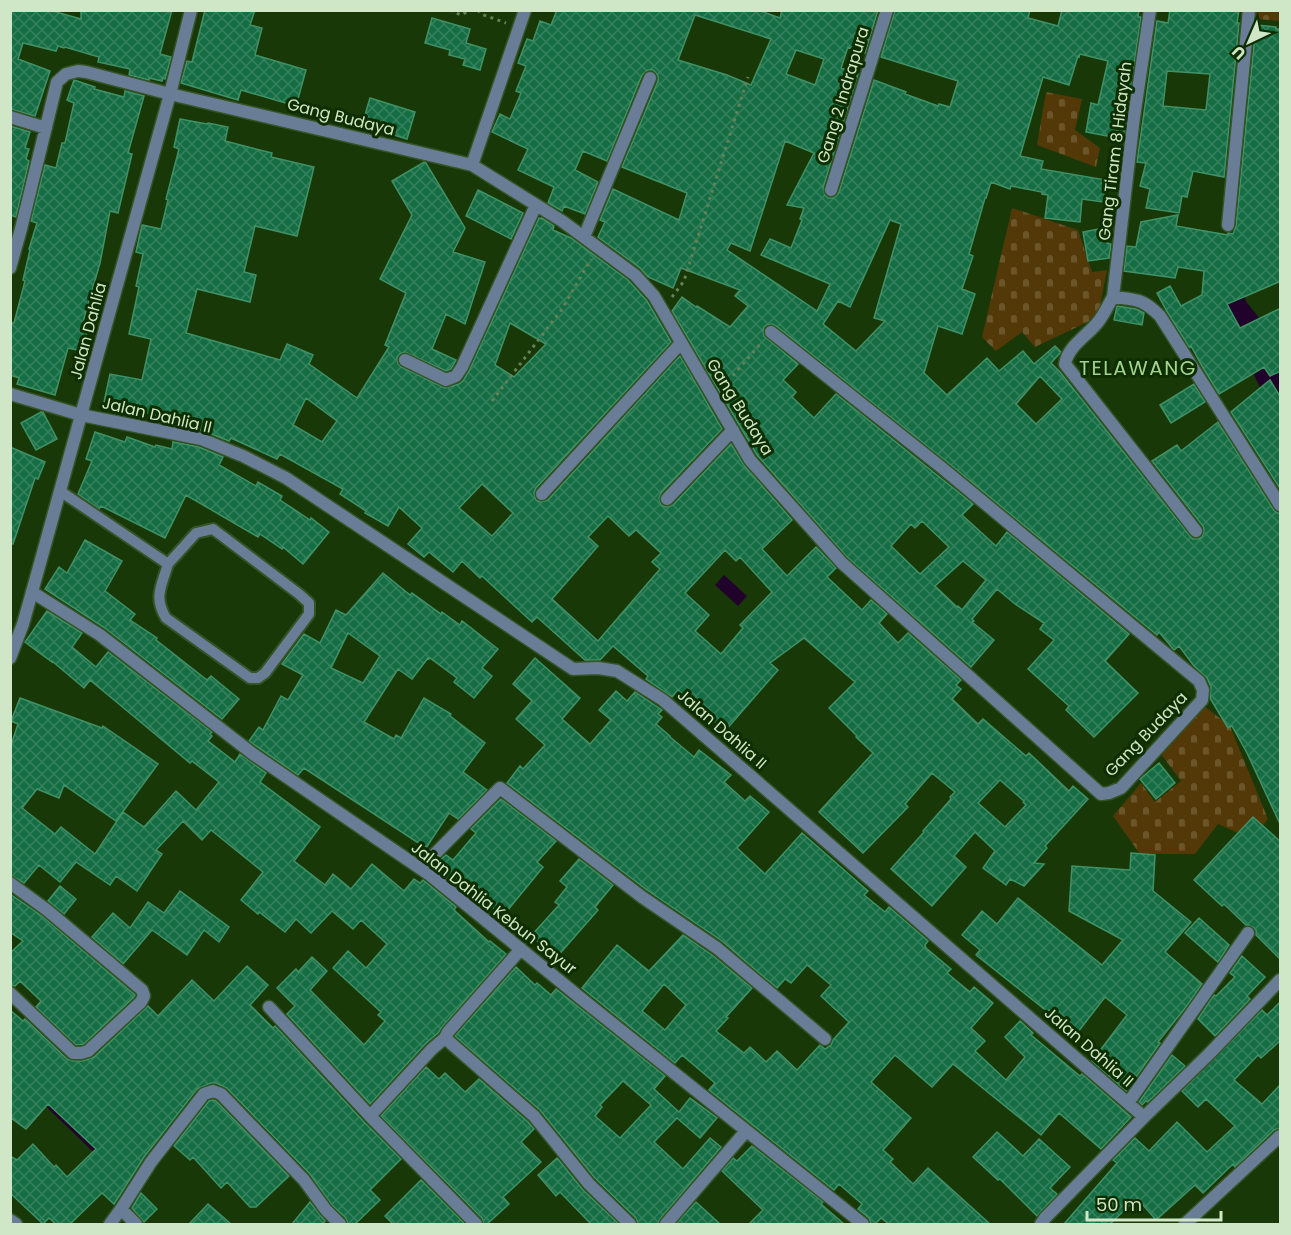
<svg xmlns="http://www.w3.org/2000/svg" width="1291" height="1235" font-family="Poppins,sans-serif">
  <defs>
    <pattern id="cemetery-stones" width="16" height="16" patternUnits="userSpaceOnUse" patternTransform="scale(1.5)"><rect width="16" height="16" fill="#533808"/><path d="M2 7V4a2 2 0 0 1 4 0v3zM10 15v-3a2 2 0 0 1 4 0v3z" fill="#6b552a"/></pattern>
    <pattern id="building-cross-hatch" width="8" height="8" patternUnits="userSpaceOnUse" patternTransform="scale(1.5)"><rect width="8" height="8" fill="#156d44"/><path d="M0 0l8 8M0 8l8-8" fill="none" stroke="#36825e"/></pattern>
  </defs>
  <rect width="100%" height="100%" fill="#183808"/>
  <!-- cemetery -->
  <path fill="url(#cemetery-stones)" d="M1255 11H1280V21L1255 19Z
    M1046 92 1082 99 1075 130 1100 148 1096 167 1037 145Z
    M1012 208 1078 230 1092 272 1107 270 1098 317 1035 347 1022 332 996 351 982 337Z
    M1204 706 1230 726 1268 819 1252 839 1218 824 1195 854H1140L1113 816 1141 783 1155 802 1181 781 1161 754Z"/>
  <!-- water -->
  <path fill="#21022a" d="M724 575 747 596 738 606 715 585Z"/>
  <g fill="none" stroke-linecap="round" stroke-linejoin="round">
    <!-- stream -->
    <path stroke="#21022a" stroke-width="5" d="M44 1101 99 1154"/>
    <!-- river -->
    <path stroke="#21022a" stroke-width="32" d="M1237 263 1231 272 1225 293 1233 311 1250 332 1280 391"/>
  </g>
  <!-- building -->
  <path fill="url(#building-cross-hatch)" stroke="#419166" stroke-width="1.5" fill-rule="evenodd" d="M10 10H49L81 19V10H172L160 54 171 57 165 79 163 78 162 81 149 78V80L129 75 130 69 98 62 99 57 65 47 64 48 58 46 56 51 23 43 18 59 50 71 35 116 10 109Z
    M205 10H255L250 25 262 28 255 55 306 70 296 106 241 90 238 100 181 83 187 61 192 62Z
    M557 10H758L780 18 782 10H878L865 53 848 47 841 68 858 74 823 188 825 195 828 198H832L836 196 839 192 874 80 906 92 905 94 938 106 939 104 950 107 958 81 881 57 895 10H1030L1028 18 1058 26 1062 10H1139L1138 17H1141L1123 139 1086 132 1091 103 1098 105 1108 61 1080 54 1079 57 1078 56 1069 85 1043 77 1020 156 1043 161 1041 169 1106 180 1103 202 1082 199 1080 222 1045 218 1048 195 1042 194V192L1011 186 1010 189 991 182 986 198H985L969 254 973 256 962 289 975 294 962 334 938 326 924 373 947 395 987 358 999 371 1023 351 1034 364 1055 346 1061 352 1051 363 1060 372 1190 536 1193 539H1198L1202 537 1204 530 1203 526 1152 461 1177 445 1181 451 1218 422 1273 509 1277 513H1281V826L1247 753 1232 726 1228 728 1210 698 1211 687 1207 678 1194 666 1179 646 1174 650 1159 632 1157 635 946 461 776 326 772 324 767 325 764 327 763 331 764 336 798 364 783 380 796 392 792 397 814 418 836 394 973 504 962 515 996 546 1007 532 1129 634 1105 661 1138 693 1094 737 1066 710 1069 706 1028 669 1054 640 1040 629 1044 623 1015 604 997 589 972 619 974 621 972 622 994 640 971 667 847 557 757 455 672 311 682 297 696 307 697 306 730 327 748 306 735 296 740 290 681 268 673 288 648 277 640 268 598 237 605 222 600 220 613 189 679 220 687 193 622 167 658 81V76L656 73 653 70H648L642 75 607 161 583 151 575 170 598 182 585 214 564 206 562 211 548 203 554 187 518 170 528 149 492 132 500 114 510 119 521 93 516 91 526 66 518 63 527 39 533 41 540 21 551 25ZM695 15 771 39 751 85 727 75 678 60ZM796 50 824 59 815 85 786 74ZM785 141 814 153 787 205 804 208 800 219 802 220 791 248 770 239 761 255 830 284 817 311 727 250 731 243 750 251ZM890 220 901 224 874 318 885 321 856 351 823 324 838 301 850 307ZM1040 376 1062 399 1036 424 1016 404ZM922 521 949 547 920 574 891 546 911 524 915 528ZM963 561 986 580 962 610 958 606 957 607 935 586Z
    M1170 10H1239L1237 23H1239L1224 177 1193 171 1187 197 1182 196 1179 213 1146 208 1150 189 1140 186 1146 163 1137 162 1157 21 1168 23ZM1167 71 1210 74 1206 110 1163 106Z
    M432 18 470 29 466 43 486 49 480 70 463 65 465 59 449 55 450 50 425 43Z
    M1256 25 1276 27V29H1281V281L1227 304 1240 328 1281 308V371L1270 376 1264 367 1219 394 1202 366 1191 346 1189 347 1166 310 1157 293 1170 286 1181 306 1202 295 1204 271 1178 267 1175 278 1124 271 1127 246 1136 247 1141 222 1178 215 1176 226 1228 235V233L1233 234 1236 226Z
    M74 80 95 87 94 89 124 97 125 91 144 96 128 153 132 154 118 213 110 211 100 263 80 332 87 333 83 351 68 348 55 395 17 384 19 378 10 375V323H14L25 281 23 280 30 250 29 249 37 223 31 221 45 165 56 168 62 143H65L74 103 67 100Z
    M370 98 415 112 407 139 362 125Z
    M180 119 207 124 208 123 228 127 225 141 272 153 271 157 314 167 297 236 255 226 244 272 256 275 250 302 197 289 186 333 280 360 287 344 313 355 309 364 357 398 389 347 385 345 406 293 380 279 412 215 392 181 424 162 426 163 465 228 453 252 485 262 465 324 446 314 432 349 456 360 451 369 446 371 405 352 400 354 397 357 398 364 401 367 445 388 459 384 463 381 469 371 539 218 542 219V218L554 226 553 230 571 238 628 280 647 301 671 342 536 488 534 493 536 500 541 502 548 500 680 356 722 429 661 493 659 498 661 505 666 507 673 505 731 444 744 465 792 520 762 549 787 576 816 547 836 568 827 577 862 610 871 600 887 614 879 623 898 643 908 633 961 680 956 685 961 689 952 699 978 724 983 719 1026 756 1029 753 1069 791 1073 786 1088 799 1045 846 1047 848 1034 863 1044 864 1024 886 1010 879 1006 885 983 868 995 851 975 832 954 856 966 867 932 906 891 869 924 832 923 831 951 799 950 797 955 792 932 773 905 804 908 807 863 853 819 812 873 753 856 737 857 736 829 708 855 682 804 638 770 663 778 670 725 731 678 690 672 697 646 679 648 676 613 646 600 660H585L537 617 532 622 482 576 480 578 462 561 453 572 429 552 424 557 408 544 422 528 399 507 388 526 365 513 366 511 340 494 343 489 280 454 277 459 231 438 229 441 204 431 176 426 177 420 128 409 127 413 103 407 110 374 142 380 151 339 129 334 139 287 136 286 143 254 136 252 142 225 161 229 168 200 166 199 179 149 174 147ZM510 323 546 344 514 377 495 365ZM306 398 337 421 322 442 293 425ZM482 484 513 513 492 536 459 508ZM608 516 629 536 636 530 661 553 652 562 660 569 598 641 552 599 598 546 588 537ZM725 550 736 561 740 557 772 592 740 625 743 628 721 654 695 631 709 615 685 593ZM1000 780 1024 801 1023 802 1026 805 1005 827 978 803Z
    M10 126 30 132 25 148 29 149 26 159 29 161 16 217 10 215Z
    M478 190 523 213 511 239 466 216Z
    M1104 228 1107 243 1111 244 1109 258 1088 261 1083 232Z
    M1117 306 1136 309 1144 313 1142 325 1114 320Z
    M1270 380 1281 398V490L1231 412Z
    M1194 384 1205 402 1171 423 1160 405Z
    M41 412H43L57 439 36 450 21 423Z
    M95 432 125 442 127 437 155 447 156 445 172 449 173 442 199 447 223 457 219 465 256 486 258 482 282 496 280 500 310 520 311 518 329 532 303 564 283 547 282 549 260 534 258 537 186 495 165 538 101 506 99 509 78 494 92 461 86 459Z
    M10 447 45 462 38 479 35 478 13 544H10Z
    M85 540 122 561 105 591 135 614 130 620 157 638 156 640 207 680 211 676 239 699 222 719 105 628 45 589 59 567 67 573Z
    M383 573 410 595 412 593 441 614 442 612 460 625 462 621 498 649 482 668 492 676 474 698 454 682 457 678 430 658 429 659 428 658 412 679 398 669 364 722 394 739 396 735 401 738 424 698 451 714 450 716 485 743 463 772 487 790 458 819 449 813 426 848 304 768 298 775 249 741 259 727 263 730 281 696 288 700 303 675 282 664 304 634 320 643 336 610 346 615ZM348 633 380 656 363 683 331 668Z
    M47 611 82 633 72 647 96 667 108 652 212 732 210 734 212 736 208 741 235 762 240 754 266 773 260 782 320 827 294 861 325 885 333 874 351 889 372 864 404 891 414 879 420 883 423 880 456 907 454 910 489 942 490 941 506 954 442 1027 438 1033 426 1043 370 1104 287 1014 295 1006 277 988 296 969 298 972 312 957 327 971 310 990 364 1045 385 1021 378 1015 381 1012 333 968 348 951 366 968 387 944 361 920 353 929 332 911 311 933 296 919 285 932 259 912 258 914 241 900 263 872 211 830 202 840 183 821 156 850 162 854 137 891 116 876 110 885 76 862 60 882 39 865 24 883 10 875V748L18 724 11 721 20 698 102 728 103 726 158 764 116 821 64 785 59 798 37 789 22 808 55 834 61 827 95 854 123 812 144 827 176 791 196 810 219 782 192 761 190 763 90 680 84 688 52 661V662L25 642Z
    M535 658 580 698 562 719 590 744 611 720 599 710 616 691 627 701 635 692 662 710 658 714 662 717 656 724 670 736V737L694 757 699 750 731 775 724 782 745 801 750 796 769 812 737 848 765 874 802 833 868 891 864 895 885 912 889 907 928 941 925 945 926 948 951 969 947 973 970 992 974 987 993 1003 971 1028 985 1041 975 1051 1006 1080 1025 1057 1005 1037 1020 1021 1033 1033 1031 1035 1080 1076 1082 1074 1131 1117 1101 1149 1059 1113 1041 1135 953 1064 932 1087 895 1055 871 1082 911 1118 883 1150 893 1159 890 1162 913 1184 928 1168 990 1224H889L881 1218 875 1224H871L869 1218 858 1209 862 1204 839 1184 834 1190 709 1090 715 1083 682 1055 675 1063 582 988 617 945 649 971 683 935 712 955 752 988 726 1017 728 1018 716 1031 744 1053 750 1047 766 1062 777 1051 797 1070 820 1045 825 1049 831 1045 833 1040 849 1022 821 996 831 985 807 965 791 983 785 979 777 988 722 941 647 890 507 783 520 766 523 769 545 745 516 719 532 701 513 684ZM664 984 686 1005 665 1030 642 1011Z
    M1159 763 1175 783 1156 799 1140 779Z
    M501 799 556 841 537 862 543 867 503 916 471 890 467 894 433 867 446 855 453 860 476 833 471 829Z
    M1253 817 1281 842V960L1256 935V930L1253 927 1246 925 1224 904 1222 906 1194 880Z
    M1131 853 1155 855 1153 891 1191 922 1165 952 1202 984 1186 1007 1158 1042 1160 1043 1126 1091 1092 1061 1127 1015 1105 997 1078 1032 1049 1010 1048 1012 976 955 980 950 962 935 982 911 997 924 1018 898 1102 965 1123 940 1069 911 1072 866 1130 870Z
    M579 859 613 885 595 907 598 910 556 958 531 936 559 905 555 902 567 887 560 881Z
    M60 886 76 899 64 914 48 901Z
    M180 891 229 927 219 942 204 930 187 955 152 930 123 964 92 937 113 913 130 928 148 902 164 913Z
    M10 894 42 916 135 995 134 997 84 1044 76 1045 36 1007 41 1001 20 981 15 986 10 985V953L23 941 10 932Z
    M1199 918 1229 945 1218 962 1185 933Z
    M1242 956 1265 977 1247 996 1250 999 1215 1036 1198 1019 1214 995 1216 996 1235 977 1230 973Z
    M247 966 268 985 250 1005 273 1028 275 1026 364 1122 401 1159 370 1190 380 1200 355 1224H348L346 1218 332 1205 310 1174 227 1088 216 1083H211L197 1089 144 1157 114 1204 102 1193 70 1224H56L49 1218 43 1224 10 1193V1156L17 1160 33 1144 54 1167 56 1165 67 1177 96 1149 48 1104 26 1129 10 1117V1010L23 1021 25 1019 67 1059 73 1061H83L94 1057 148 1006 158 1016 192 980 214 1001Z
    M516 967 535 985 537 983 551 995 556 989 665 1076 654 1089 679 1112 690 1098 717 1118 700 1138 677 1118 654 1142 683 1169 710 1138 721 1147 660 1219 658 1224H638L636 1218 595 1178 540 1110 455 1036ZM623 1081 651 1105 620 1138 595 1116 602 1107 600 1105Z
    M1281 1001V1040L1261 1058 1258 1055 1234 1080 1262 1104 1281 1084V1128L1274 1130 1235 1167 1233 1164 1203 1193 1195 1185 1156 1220 1137 1198 1110 1224H1064L1117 1163 1113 1160 1135 1138 1149 1151 1177 1122 1207 1152 1235 1126 1206 1099 1198 1107 1182 1091 1262 1010 1267 1015Z
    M1172 1055 1185 1066 1148 1102 1146 1101 1142 1105 1139 1102Z
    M426 1067 439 1079 445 1073 465 1092 479 1079 528 1122 534 1129 521 1142 541 1162 503 1197 509 1204 487 1224H484L482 1218 381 1116Z
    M213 1100 216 1101 289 1176 256 1207H250L227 1182 221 1188 193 1157 190 1160 174 1146 209 1101Z
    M997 1132 1023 1156 1039 1139 1070 1167 1050 1188 1057 1194 1037 1216 1000 1179 998 1180 973 1157Z
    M752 1146 823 1202 821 1204 844 1224H749L763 1210 722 1171 733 1158 737 1161Z
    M557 1158 583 1190 619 1224H591L560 1192 556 1196 538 1175Z
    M421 1180 465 1224H393L385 1216Z
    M141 1193 157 1209 144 1222 132 1208Z
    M310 1202 325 1221 323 1224H292Z
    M696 1202 720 1224H676Z
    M208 1204 231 1224H189Z"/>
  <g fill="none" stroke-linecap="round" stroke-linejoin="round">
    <!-- service casing -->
    <g stroke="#355426" stroke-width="14">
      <path id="service" d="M60 491 168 564C162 585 153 597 166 618L250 678H258L265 673 309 614V603L299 594 213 529 196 533 168 564"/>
    </g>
    <!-- minor casing -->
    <g stroke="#355426" stroke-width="15">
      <path id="minor" d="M1150 10 1134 117 1113 297C1108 305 1104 315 1098 322 1087 336 1068 346 1065 364L1196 531
        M10 117 46 128
        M472 165 525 10
        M831 190 887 10
        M1228 225 1249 10
        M584 237 650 78
        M10 268 21 229 57 82 66 74 78 71 86 72 170 94 472 165 562 221 635 275 654 296 750 460 842 563 1101 794 1109 793 1121 788 1202 700 1203 690 1199 681 941 467 771 332
        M1113 297C1136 300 1142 298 1160 316L1280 505
        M405 360 446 380 456 376 462 367 536 205
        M10 394 81 415 201 439 243 456 286 478 573 669 598 668 617 671 663 700 1144 1117 1045 1218 1041 1224
        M542 494 681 343
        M667 499 733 430
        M32 592 100 635 253 754 430 875 583 1000 863 1224
        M421 868 500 788 642 897 717 948 825 1039
        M10 883 47 910 142 990 144 996 141 1002 88 1051 81 1053H73L10 993
        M521 949 448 1032 445 1038 534 1116 589 1184 630 1224
        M269 1007 370 1116 476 1224
        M1128 1103 1248 933
        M370 1116 432 1049 445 1038
        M1144 1117 1209 1054 1280 980
        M121 1209 136 1224
        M10 1220 16 1224
        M110 1224 121 1209 151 1162 204 1094 213 1091 221 1094 304 1180 326 1210 340 1224
        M666 1224 746 1131
        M1185 1224 1280 1136"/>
    </g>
    <!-- tertiary casing -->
    <g stroke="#355426" stroke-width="15">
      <path id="tertiary" d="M10 658 23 624 32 592 170 94 191 10"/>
    </g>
    <!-- path -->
    <path stroke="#648157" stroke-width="3" stroke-dasharray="3 4.5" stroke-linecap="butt" d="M450 10 461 15 470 10
      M478 10 481 14 506 23
      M672 297 684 281 748 77
      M723 387 762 342
      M492 401 562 309 591 259"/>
    <!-- service -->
    <use href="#service" stroke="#6a7d97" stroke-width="10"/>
    <!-- minor -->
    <use href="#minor" stroke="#6a7d97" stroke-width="12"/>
    <!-- tertiary -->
    <use href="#tertiary" stroke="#6a7d97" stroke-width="12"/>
  </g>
  <g text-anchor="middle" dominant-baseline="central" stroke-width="6" stroke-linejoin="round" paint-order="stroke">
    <!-- street labels -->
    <g font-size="16" fill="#cfe7c6" stroke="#0e2e00">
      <text transform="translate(843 95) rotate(-73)">Gang 2 Indrapura</text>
      <text transform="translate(341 117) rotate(14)">Gang Budaya</text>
      <text transform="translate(1115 151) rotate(-83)">Gang Tiram 8 Hidayah</text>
      <text transform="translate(88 331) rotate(-75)">Jalan Dahlia</text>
      <text transform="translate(740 407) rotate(58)">Gang Budaya</text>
      <text transform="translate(157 415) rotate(13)">Jalan Dahlia II</text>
      <text transform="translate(722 729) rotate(41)">Jalan Dahlia II</text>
      <text transform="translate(1146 734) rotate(-46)">Gang Budaya</text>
      <text transform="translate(494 908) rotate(38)">Jalan Dahlia Kebun Sayur</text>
      <text transform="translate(1089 1047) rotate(41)">Jalan Dahlia II</text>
    </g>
    <!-- quarter labels -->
    <g font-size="20" letter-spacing="1.5" fill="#a3d390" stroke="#0e2e00">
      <text x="1138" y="368">TELAWANG</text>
    </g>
  </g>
  <!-- border -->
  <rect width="1291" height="1235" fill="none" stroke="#cfe7c6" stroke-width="24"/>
  <!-- north arrow -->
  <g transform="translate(1249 42) rotate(224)" stroke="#0e2e00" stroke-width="4.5" paint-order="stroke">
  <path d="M0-4.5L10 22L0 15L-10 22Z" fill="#cfe7c6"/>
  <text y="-9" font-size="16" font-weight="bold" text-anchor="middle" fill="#cfe7c6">U</text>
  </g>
  <!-- scale -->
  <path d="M1087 1211v9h134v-9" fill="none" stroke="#cfe7c6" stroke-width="3"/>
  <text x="1096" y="1211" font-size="18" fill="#cfe7c6" stroke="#0e2e00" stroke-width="4.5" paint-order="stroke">50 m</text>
</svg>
